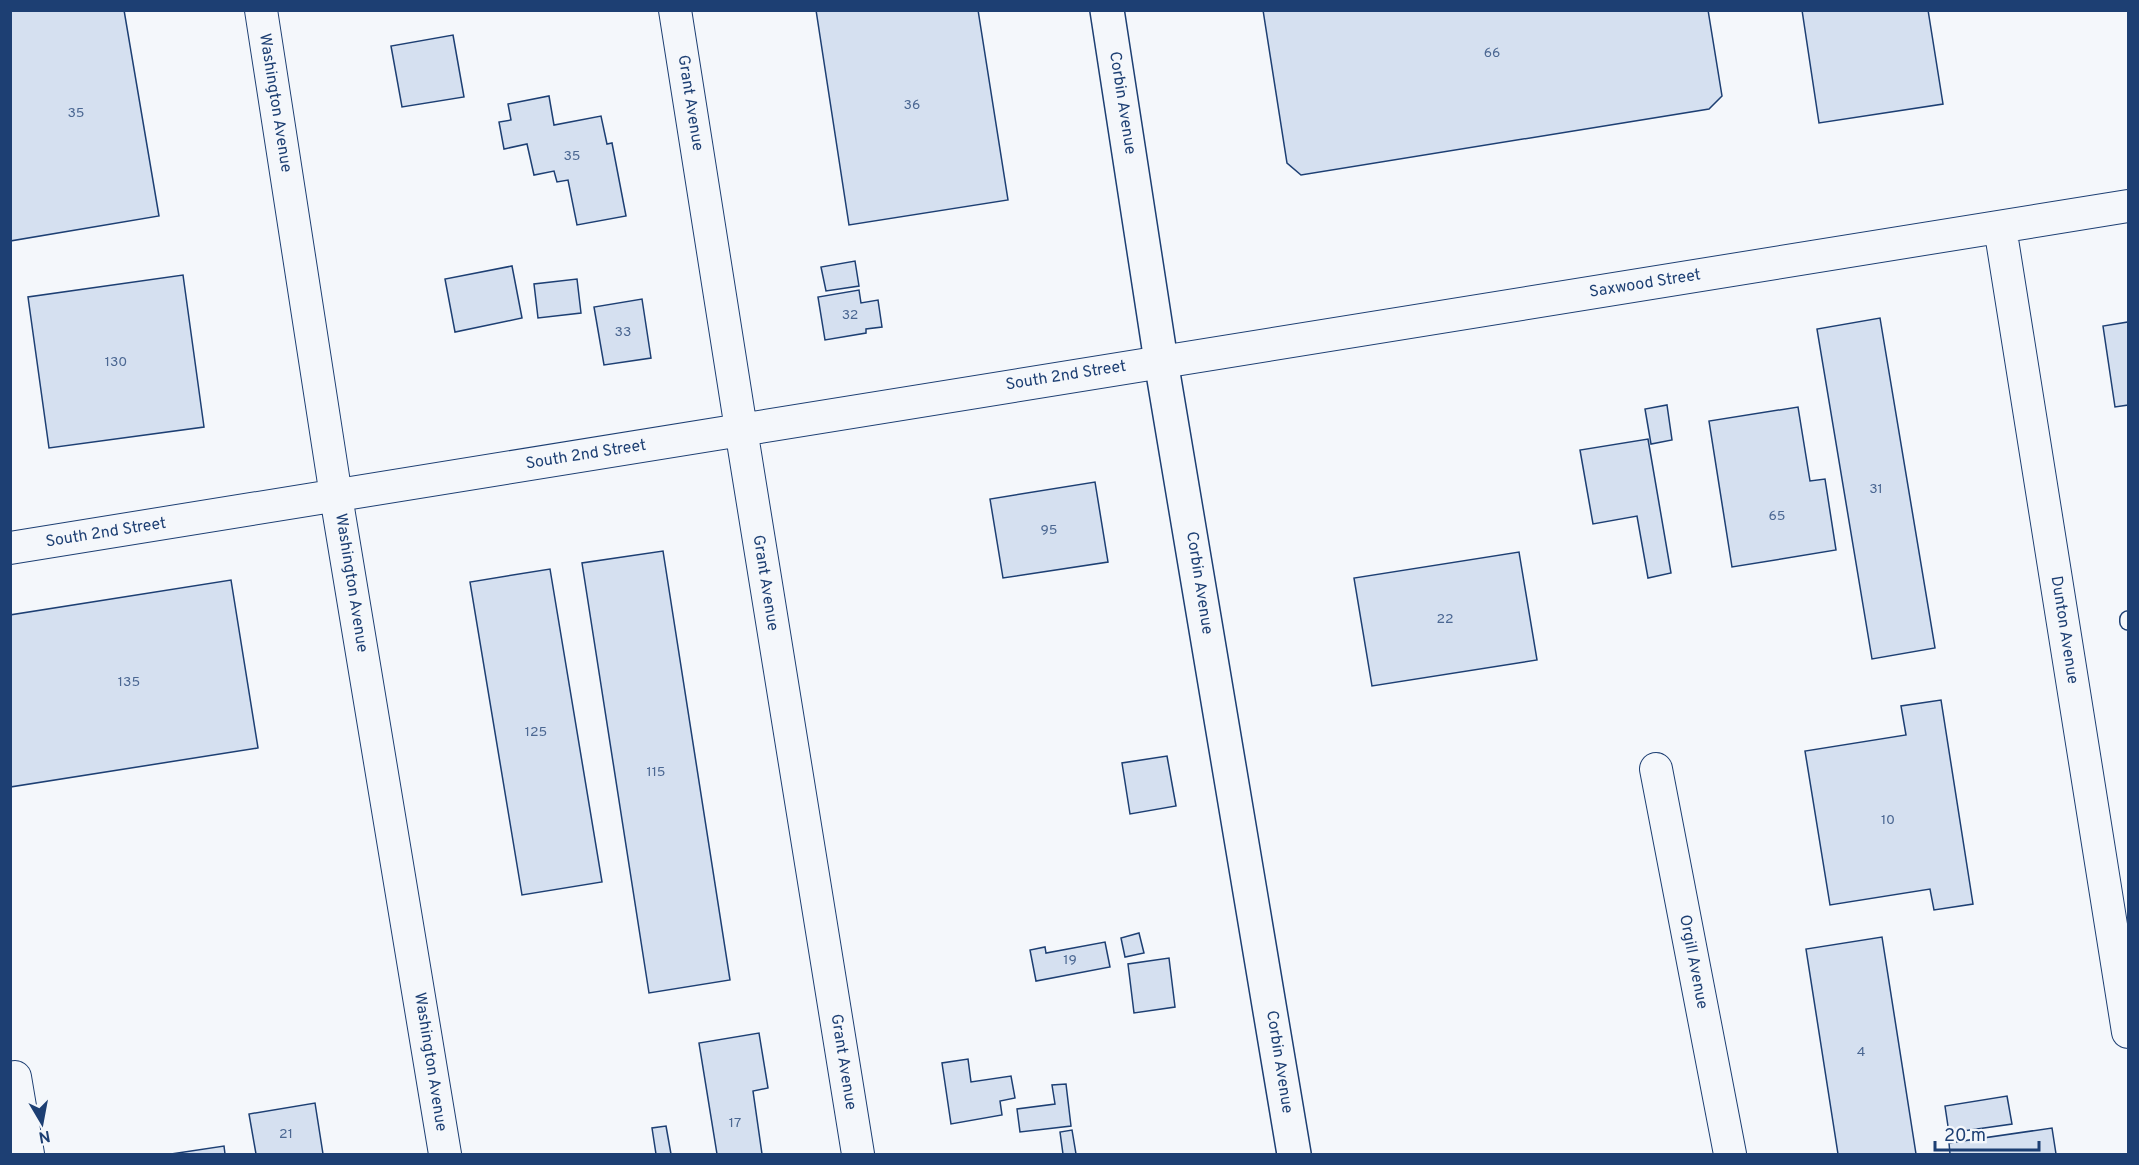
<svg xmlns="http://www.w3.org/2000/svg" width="2139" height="1165" font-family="Overpass,sans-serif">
  <rect width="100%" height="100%" fill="#f4f7fb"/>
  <!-- building -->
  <path fill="#d5e0f0" stroke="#1d3f73" stroke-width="1.5" d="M10 10H124L159 216 10 241Z
    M816 10H978L1008 200 849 225Z
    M1263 10H1708L1722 96 1709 109 1301 175 1287 163Z
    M1802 10H1928L1943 104 1819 123Z
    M453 35 464 97 402 107 391 46Z
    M549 96 554 125 601 116 607 144 612 143 626 216 577 225 568 180 557 182 554 171 534 175 527 144 504 149 499 122 511 120 508 104Z
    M855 261 859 286 826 291 821 267Z
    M512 266 522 318 455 332 445 279Z
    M183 275 204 427 49 448 28 297Z
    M577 279 581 313 538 318 534 284Z
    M859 290 861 303 878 300 882 327 866 329V333L825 340 818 297Z
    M642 299 651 358 604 365 594 307Z
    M1880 318 1935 648 1872 659 1817 329Z
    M2128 322V405L2115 407 2103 326Z
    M1667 405 1672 440 1651 444 1645 409Z
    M1798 407 1810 481 1825 479 1836 550 1732 567 1709 421Z
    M1648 439 1671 573 1648 578 1637 516 1593 524 1580 450Z
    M1095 482 1108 562 1003 578 990 499Z
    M663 551 730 980 649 993 582 563Z
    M1519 552 1537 660 1372 686 1354 578Z
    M550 569 602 882 522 895 470 582Z
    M231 580 258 748 10 787V615Z
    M1941 700 1973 904 1934 910 1930 889 1830 905 1805 751 1906 735 1901 706Z
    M1167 756 1176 806 1130 814 1122 763Z
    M1139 933 1144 953 1125 957 1121 938Z
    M1882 937 1916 1154H1838L1806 949Z
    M1105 942 1110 967 1036 981 1030 950 1045 947 1046 953Z
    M1169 958 1175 1007 1134 1013 1128 964Z
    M759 1033 768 1088 753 1091 762 1154H717L699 1043Z
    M968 1059 971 1082 1011 1076 1015 1098 1000 1101 1002 1115 951 1124 942 1063Z
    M1066 1084 1071 1126 1020 1132 1017 1109 1055 1104 1052 1085Z
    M2007 1096 2012 1124 1949 1133 1945 1106Z
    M315 1103 323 1154H256L249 1114Z
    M666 1126 671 1154H656L652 1128Z
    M2052 1128 2056 1154H1950L1949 1143Z
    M1072 1130 1076 1154H1063L1060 1132Z
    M224 1146 225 1154H171Z"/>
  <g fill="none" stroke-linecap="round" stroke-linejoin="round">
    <!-- service casing -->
    <g stroke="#1d3f73" stroke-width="18">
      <path id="service" d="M2128 619V622"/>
    </g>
    <!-- minor casing -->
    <g stroke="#1d3f73" stroke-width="34">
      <path id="minor" d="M261 10 336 496 445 1154
        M675 10 741 429 858 1154
        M2000 227 2128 1032
        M10 548 2128 206
        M1656 769 1730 1154
        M15 1077 28 1154"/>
    </g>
    <!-- tertiary casing -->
    <g stroke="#1d3f73" stroke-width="36">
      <path id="tertiary" d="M1107 10 1161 361 1294 1154"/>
    </g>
    <!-- service -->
    <use href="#service" stroke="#f4f7fb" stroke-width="15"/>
    <!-- minor -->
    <use href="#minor" stroke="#f4f7fb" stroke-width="32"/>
    <!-- tertiary -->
    <use href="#tertiary" stroke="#f4f7fb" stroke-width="33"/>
  </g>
  <g text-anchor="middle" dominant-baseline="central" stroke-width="4.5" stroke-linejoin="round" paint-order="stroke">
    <!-- number labels -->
    <g font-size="14" fill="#4b6792">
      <text x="1492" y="53">66</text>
      <text x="912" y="105">36</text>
      <text x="76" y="113">35</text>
      <text x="572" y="156">35</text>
      <text x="850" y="315">32</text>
      <text x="623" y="332">33</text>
      <text x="116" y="362">130</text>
      <text x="1876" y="489">31</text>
      <text x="1777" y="516">65</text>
      <text x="1049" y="530">95</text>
      <text x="1445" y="619">22</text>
      <text x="129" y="682">135</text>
      <text x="536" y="732">125</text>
      <text x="656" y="772">115</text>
      <text x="1888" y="820">10</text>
      <text x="1070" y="960">19</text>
      <text x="1861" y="1052">4</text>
      <text x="735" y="1123">17</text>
      <text x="286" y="1134">21</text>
    </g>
    <!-- street labels -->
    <g font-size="16" fill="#1d3f73" stroke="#f4f7fb">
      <text transform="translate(275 103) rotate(81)">Washington Avenue</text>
      <text transform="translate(690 103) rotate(81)">Grant Avenue</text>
      <text transform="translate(1122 103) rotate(81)">Corbin Avenue</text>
      <text transform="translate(1645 284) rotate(-9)">Saxwood Street</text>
      <text transform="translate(1066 376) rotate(-9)">South 2nd Street</text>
      <text transform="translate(586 455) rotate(-9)">South 2nd Street</text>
      <text transform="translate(106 533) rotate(-9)">South 2nd Street</text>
      <text transform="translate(351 583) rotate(81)">Washington Avenue</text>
      <text transform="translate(765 583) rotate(81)">Grant Avenue</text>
      <text transform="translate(1199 583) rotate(81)">Corbin Avenue</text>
      <text transform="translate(2064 630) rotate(81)">Dunton Avenue</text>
      <text transform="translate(1693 962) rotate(79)">Orgill Avenue</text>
      <text transform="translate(430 1062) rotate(81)">Washington Avenue</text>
      <text transform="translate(843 1062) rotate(81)">Grant Avenue</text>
      <text transform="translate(1279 1062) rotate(81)">Corbin Avenue</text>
    </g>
  </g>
  <!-- border -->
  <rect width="2139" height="1165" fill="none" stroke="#1d3f73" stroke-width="24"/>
  <!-- north arrow -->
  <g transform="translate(42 1123) rotate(170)" stroke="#f4f7fb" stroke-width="4.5" paint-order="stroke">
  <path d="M0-4.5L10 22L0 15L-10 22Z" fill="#1d3f73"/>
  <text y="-9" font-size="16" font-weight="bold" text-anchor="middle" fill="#1d3f73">N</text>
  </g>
  <!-- scale -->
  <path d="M1935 1141v9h104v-9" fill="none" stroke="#1d3f73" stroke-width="3"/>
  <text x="1944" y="1141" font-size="18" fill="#1d3f73" stroke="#f4f7fb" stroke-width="4.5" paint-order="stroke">20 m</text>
</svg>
